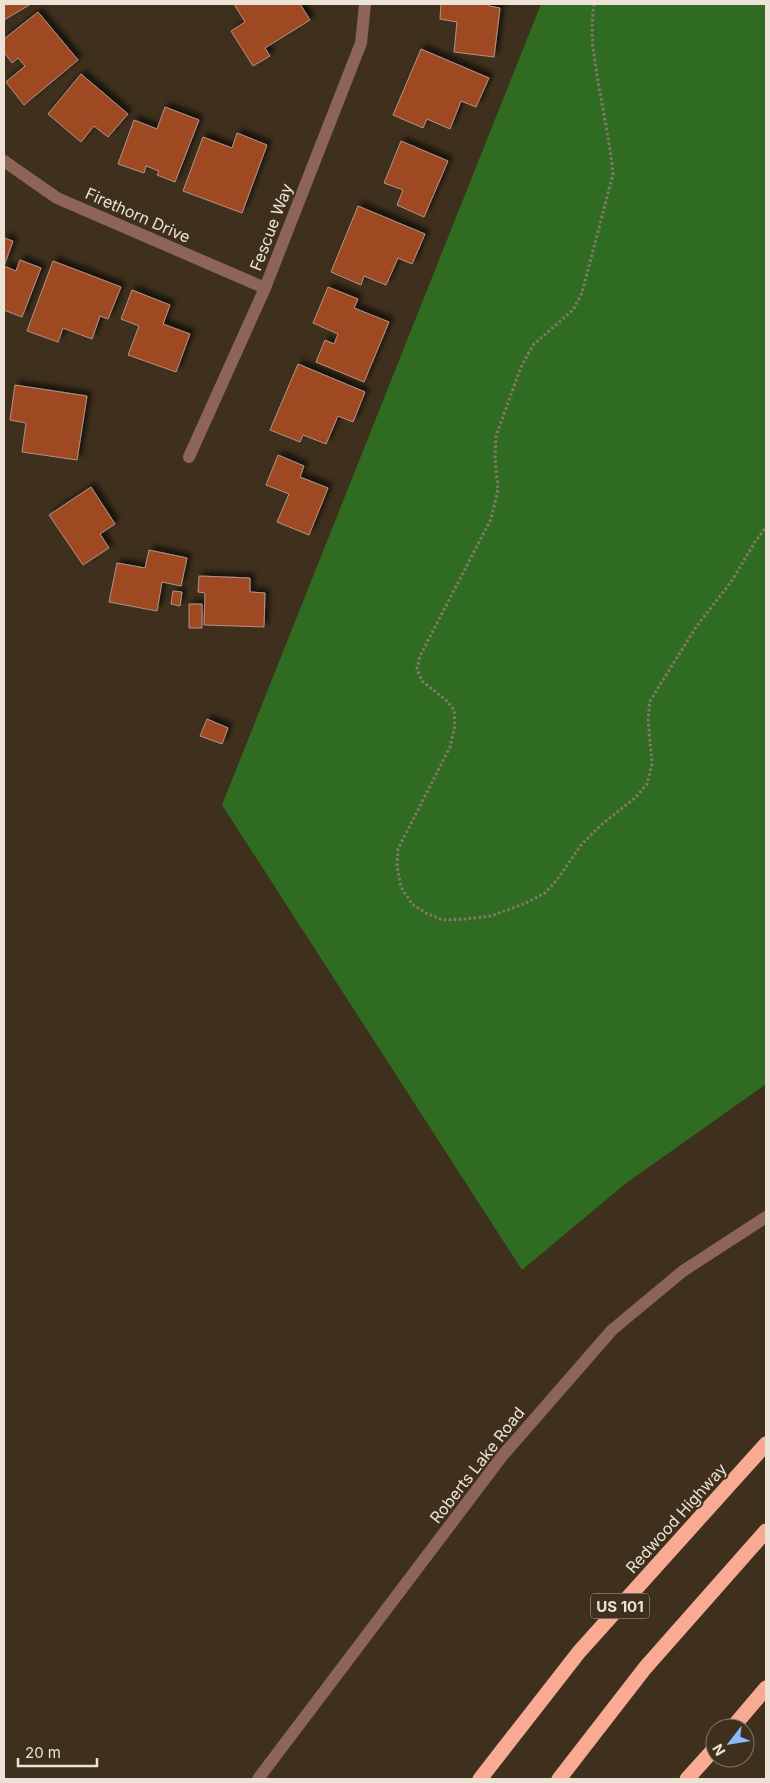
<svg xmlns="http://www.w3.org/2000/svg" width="770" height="1783" font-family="Inter,sans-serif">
  <defs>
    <filter id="shadow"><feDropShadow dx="4.5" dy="-4.5" stdDeviation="2.5" flood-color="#0009"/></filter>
  </defs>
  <rect width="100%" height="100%" fill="#3f301d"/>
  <!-- green -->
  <path fill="#2f6c22" d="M541 4H766V1084L625 1184 522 1270 222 805Z"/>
  <!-- building -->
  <path fill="#9e4924" stroke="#b09388" filter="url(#shadow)" d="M4 4H31L4 20Z
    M234 4H300L310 20 265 48 270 56 253 66 231 31 245 22Z
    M441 4H489V6L500 8 494 57 454 52 457 22 440 19Z
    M38 12 78 60 24 105 6 82 25 66 18 58 12 63 4 52V39Z
    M421 49 489 78 476 107 461 101 450 129 427 119 423 128 393 115Z
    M81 74 128 114 108 137 94 126 81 142 48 114Z
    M165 107 199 120 175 182 157 175 159 171 146 166 144 173 118 164 134 120 157 129Z
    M237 133 267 145 242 213 183 191 203 137 232 148Z
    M401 141 448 161 424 217 397 205 403 190 384 183Z
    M358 206 425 234 412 264 398 258 386 285 364 276 361 285 331 272Z
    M4 238 13 241 4 266 16 271 20 260 41 268 22 317 4 310Z
    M53 261 121 287 108 319 100 316 92 339 63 328 58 342 27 331Z
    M328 287 358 299 354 308 389 322 364 382 316 362 325 340 334 344 338 334 313 323Z
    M132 290 170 305 163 324 190 334 176 372 128 355 139 326 121 319Z
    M298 364 365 392 353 422 338 416 326 444 303 435 300 442 270 430Z
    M15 385 87 396 77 460 22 452 26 423 10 420Z
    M278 455 304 466 300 477 328 488 309 535 277 522 289 494 266 485Z
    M91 487 115 524 100 534 109 548 83 565 49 515Z
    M149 550 187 558 181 586 162 582 157 611 109 602 117 563 145 568Z
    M199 576 250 578V592L265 593 264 627 204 625 205 593 198 592Z
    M173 591 182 592 180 606 171 604Z
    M189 604H202V628H189Z
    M207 719 228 728 222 744 200 736Z"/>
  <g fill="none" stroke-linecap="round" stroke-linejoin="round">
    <!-- path -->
    <path stroke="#857868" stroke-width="3" stroke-dasharray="2.5 2.5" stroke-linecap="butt" d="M594 4C592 21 591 37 594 54 599 94 609 133 613 174L582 293 573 310 533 345 521 367 496 436 495 458 498 490 491 519 420 656 417 669 422 681 447 701 454 710 455 725 450 747 398 849 397 866 401 887 412 904 426 913 443 920 465 919 491 916 526 903 545 893 557 880 581 845 601 825 636 797 647 784 652 764 648 719 650 701 696 627 731 582 755 542 766 527"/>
    <!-- minor -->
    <path stroke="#8c6458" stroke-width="12" d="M4 161 57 198 265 288
      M189 457 265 288 361 43 365 4"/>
    <!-- tertiary -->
    <path stroke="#8c6458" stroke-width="12" d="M258 1779 503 1455 612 1330 683 1271 766 1217"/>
    <!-- motorway -->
    <path stroke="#f9aa93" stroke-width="15" d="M732 1728 766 1688
      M480 1779 579 1652 766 1444
      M559 1779 645 1668 766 1531
      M687 1779 715 1748"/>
  </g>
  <g text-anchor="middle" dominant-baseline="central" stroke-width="4" stroke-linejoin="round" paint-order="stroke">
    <!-- shield labels -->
    <rect fill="#3f301d" stroke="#b8ad9e" stroke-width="1" x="591" y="1593.5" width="58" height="25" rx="4"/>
    <g font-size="15" font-weight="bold" fill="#ece2d6">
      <text x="620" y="1606">US 101</text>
    </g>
    <!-- street labels -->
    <g font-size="16" fill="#ece2d6" stroke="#3f301d">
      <text transform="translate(138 215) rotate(24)">Firethorn Drive</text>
      <text transform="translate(271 227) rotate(-69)">Fescue Way</text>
      <text transform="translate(477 1465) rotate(-52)">Roberts Lake Road</text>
      <text transform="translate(676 1518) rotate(-48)">Redwood Highway</text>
    </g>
  </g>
  <!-- border -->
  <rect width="770" height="1783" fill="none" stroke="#ece2d6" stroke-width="10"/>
  <!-- north arrow -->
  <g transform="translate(730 1743) rotate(239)"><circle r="24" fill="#3f301d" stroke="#847767"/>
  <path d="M0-4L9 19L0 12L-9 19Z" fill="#88bafc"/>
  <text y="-8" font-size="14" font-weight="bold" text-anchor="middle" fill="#ece2d6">N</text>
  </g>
  <!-- scale -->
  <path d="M18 1758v8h79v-8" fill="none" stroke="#ece2d6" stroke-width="2.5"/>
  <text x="25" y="1758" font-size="15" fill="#ece2d6" stroke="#3f301d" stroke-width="4" paint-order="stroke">20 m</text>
</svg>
